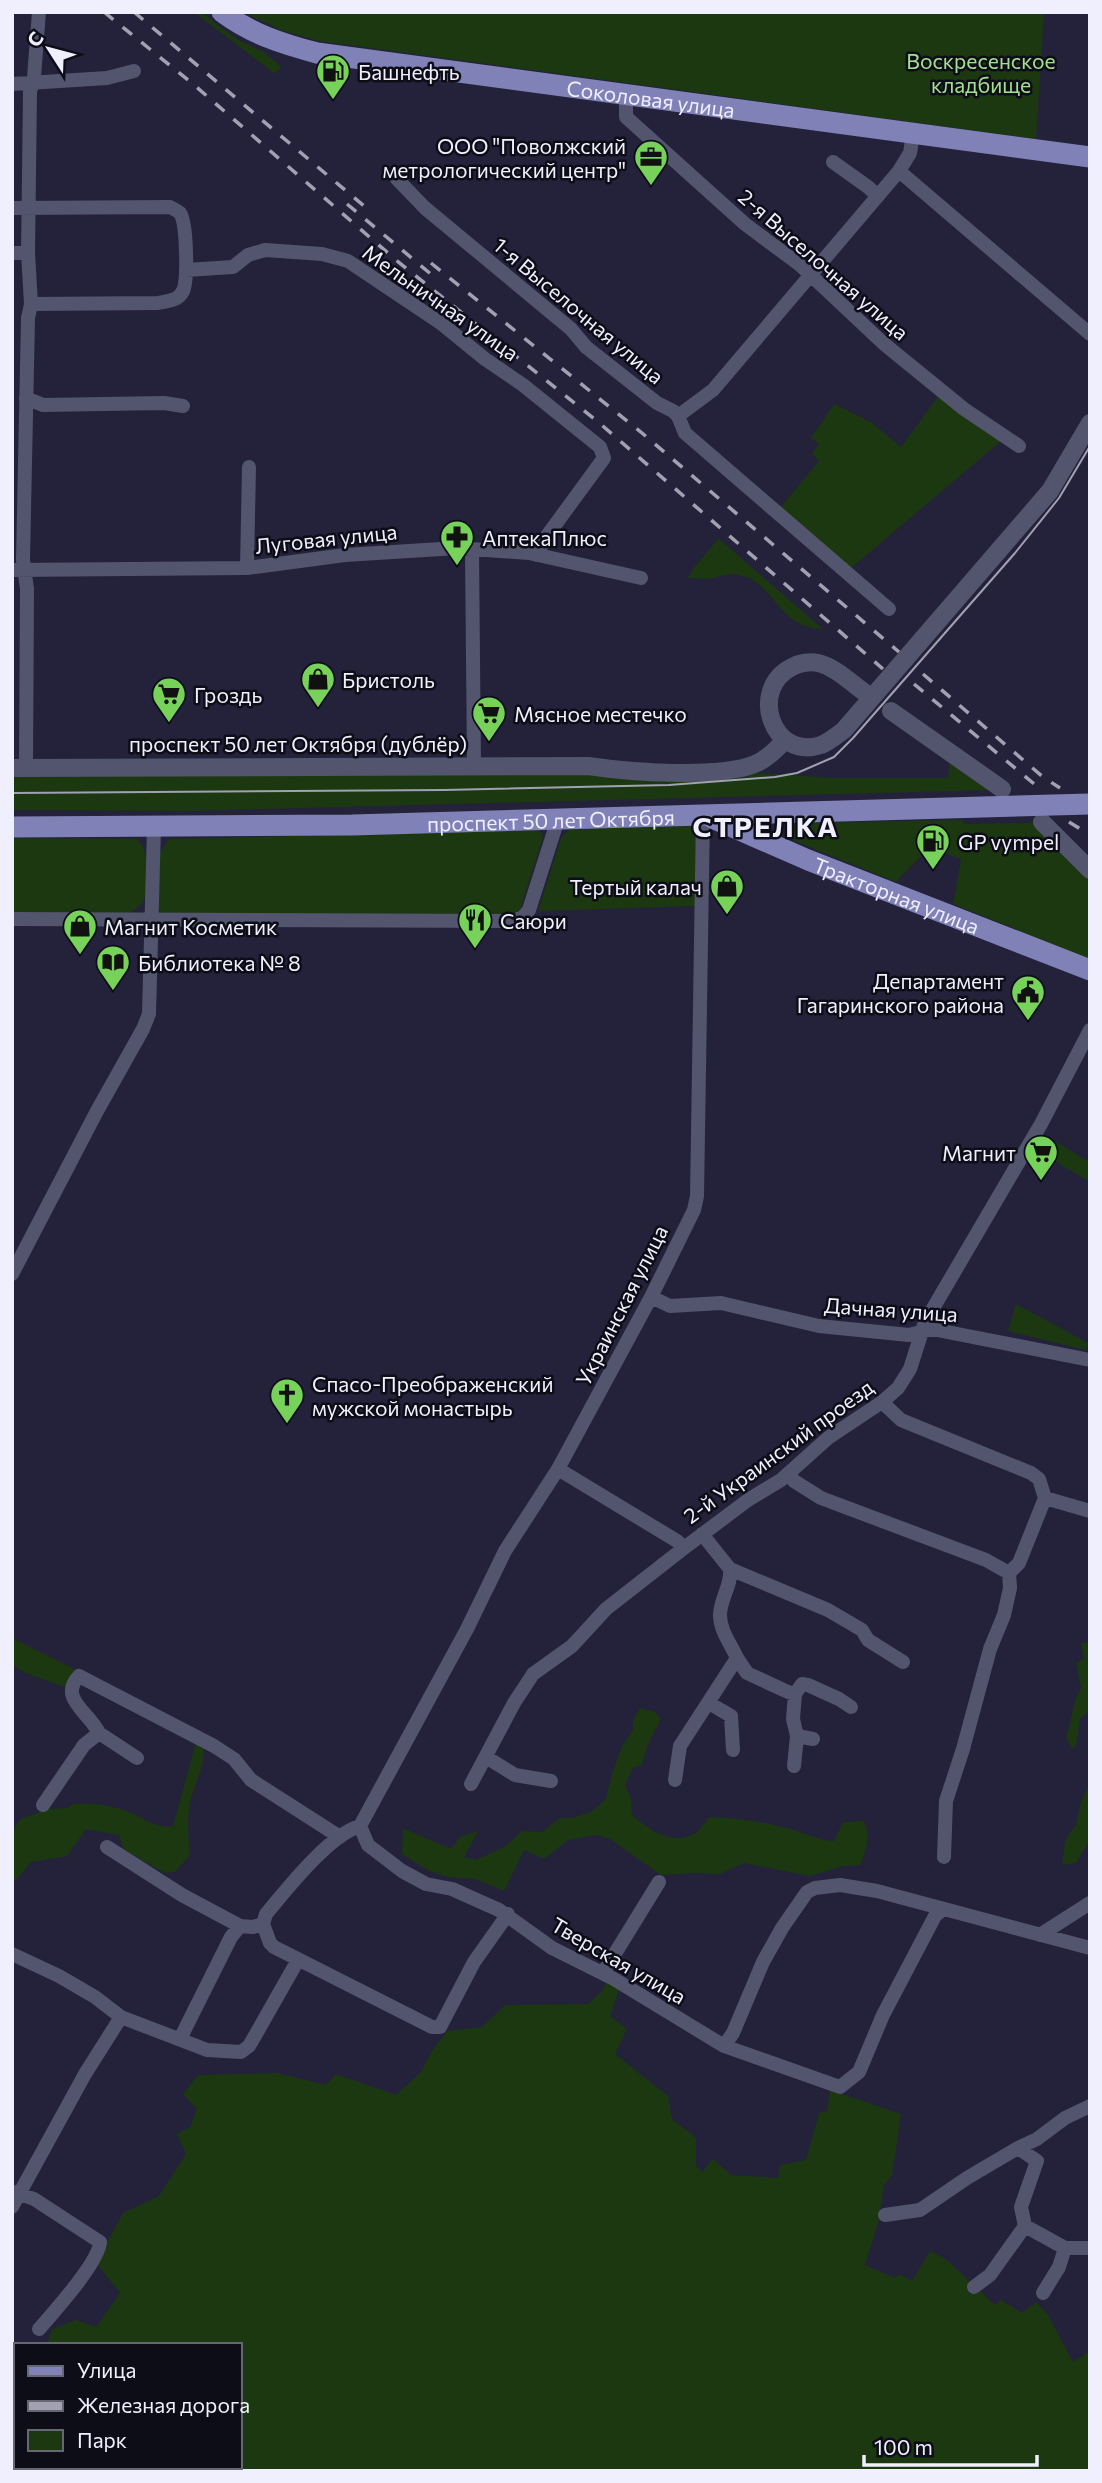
<svg xmlns="http://www.w3.org/2000/svg" width="1102" height="2483" font-family="Commissioner,sans-serif">
  <rect width="100%" height="100%" fill="#23223a"/>
  <!-- green -->
  <path fill="#1b3811" d="M194 12H202L220 27 242 42 262 51 281 66 275 74Z
    M243 12H1044L1036 139 319 41 283 31Z
    M940 394 1001 441 844 574 774 515 819 461 812 454 819 444 811 438 834 404 871 422 901 447Z
    M718 539H719L823 629C779 629 776 586 743 576 728 571 719 578 705 579 700 579 694 578 688 578L692 570Z
    M950 757 990 790 190 811 12 810V774L742 772 831 778H948Z
    M963 820V824L1034 823 1090 879V959L953 904 961 859 929 848 896 882 795 841 791 833 794 825 800 823Z
    M690 826 696 829 697 906 538 911 561 838 570 829Z
    M540 830 543 837 520 910 515 915 163 914 158 910 160 853 169 839Z
    M12 838 137 839C150 849 149 881 145 897 143 904 136 909 130 913H12Z
    M1053 1140 1090 1162V1182L1044 1155Z
    M1016 1304 1088 1343 1086 1350 1008 1331Z
    M12 1638 76 1670 74 1678 64 1687 23 1672 12 1664Z
    M1081 1643H1090V1711L1080 1718 1076 1746 1072 1749 1066 1737C1072 1721 1072 1702 1081 1688L1076 1663 1084 1659Z
    M640 1708 655 1712 661 1719 649 1742 641 1766 633 1767 625 1785 631 1799 632 1815C648 1829 671 1846 694 1834 700 1831 705 1822 709 1817 736 1818 760 1821 786 1828 803 1832 816 1840 834 1841L843 1822 864 1821C871 1837 867 1849 860 1865L843 1866 810 1876 744 1863 720 1874 694 1873 661 1875 610 1839 596 1835 568 1840 544 1859 524 1850 504 1891 475 1879 448 1877 429 1871 402 1854 403 1828 451 1849 460 1837 478 1831 464 1857 476 1860 506 1846 522 1831 542 1832 560 1818H572L591 1812 606 1799 612 1774 622 1746 633 1730V1720Z
    M196 1742 204 1748C205 1766 196 1781 191 1798 187 1814 188 1838 190 1855L175 1872 165 1873 124 1850 119 1835 86 1829 67 1856 31 1862 16 1880H12V1832L20 1819 48 1809 68 1808 72 1804C89 1803 105 1804 121 1809 139 1814 155 1830 173 1826Z
    M1090 1782V1839L1076 1863 1062 1865 1065 1841 1076 1824 1081 1802Z
    M606 1982 619 1989 610 2016 627 2029 615 2054 668 2096 672 2119 696 2138V2166L702 2172 713 2159 731 2175 778 2178 780 2165 806 2160 819 2113 827 2111 830 2090 901 2114 892 2175 884 2185 878 2223 865 2265 895 2278 899 2274 912 2281 930 2251 947 2260 995 2305 1001 2300 1022 2313 1036 2302 1048 2315 1073 2362 1090 2351V2471H29L31 2467H240V2345H47L52 2329 76 2320 96 2327 120 2293 96 2263 123 2213 159 2196 186 2154 177 2134 190 2127 197 2109 183 2094 198 2075 277 2073 326 2085 336 2074 396 2095 420 2073 432 2051 447 2031 482 2027 505 2005 588 2004 603 1990Z"/>
  <g fill="none" stroke-linecap="round" stroke-linejoin="round">
    <!-- minor -->
    <path stroke="#53546e" stroke-width="14" d="M12 84 107 78 134 71
      M626 96V117L745 224 800 265 883 343 964 409 1019 446
      M833 162 868 187 878 196
      M899 171 1090 334
      M397 179 425 208 571 329 586 347 657 403 673 411 678 416 685 433 889 609
      M12 208 170 207C173 209 177 210 180 213 187 223 188 280 183 291 178 301 168 301 158 303L31 304
      M12 253H28
      M186 270 233 267 248 255 265 250 322 254 348 261 442 324 485 359 523 385 600 447 604 458 544 540 537 555
      M26 398 43 405 164 403 183 406
      M678 416 713 390 899 171 910 153 913 134
      M472 550 474 765
      M247 568 249 467
      M12 570 247 568 345 555 457 548 529 553 641 578
      M26 767 27 589 23 560 28 318 31 304 28 253 30 92 34 77 39 12
      M12 919 514 921 523 917 529 910 558 819
      M12 1274 97 1111 143 1029 149 1014 154 827
      M651 1297 670 1306 721 1303 819 1326 909 1335 932 1329 1090 1360
      M882 1402 901 1420 1031 1473 1039 1479 1045 1498
      M558 1469 677 1541 684 1548
      M789 1473 794 1481 821 1498 986 1560 1009 1573
      M1045 1498 1090 1511
      M702 1534 730 1569 828 1610 862 1630 868 1640 903 1662
      M737 1658 747 1673 788 1692 795 1694 802 1684 808 1685 839 1699 851 1707
      M709 1703 731 1716 733 1750
      M99 1733 137 1758
      M797 1736 813 1739
      M486 1757 515 1775 551 1781
      M794 1766 797 1736 793 1719 795 1694
      M675 1780 680 1746 737 1658C731 1644 720 1631 720 1615 720 1599 732 1585 730 1569
      M471 1784 514 1703 533 1674 572 1646 606 1609 684 1548 748 1500 781 1480 828 1438 882 1402 898 1388 910 1369 925 1322 1041 1124 1090 1030
      M43 1805 84 1745 99 1733C89 1712 58 1698 79 1676L214 1746 234 1759 251 1780 340 1837
      M360 1826 368 1845 402 1871 426 1884 452 1889 499 1910 552 1948 614 1979 724 2046 840 2087 859 2072 883 2015 935 1916 943 1909
      M107 1847 182 1895 240 1926 253 1927 263 1924
      M944 1857 946 1801 963 1749 990 1649 1004 1615 1010 1588 1009 1573 1019 1563 1045 1498
      M263 1924 266 1914C287 1889 329 1835 360 1826L467 1629 505 1551 558 1469 651 1297 694 1210 697 1196 703 814
      M263 1924 270 1943 274 1947 432 2027H440L474 1962 508 1914
      M1040 1935 1090 1903
      M12 1954 59 1976 95 1997 121 2017 207 2050 241 2052 249 2046 256 2034 298 1960
      M603 1973 659 1882
      M180 2039 231 1937 240 1926
      M724 2046 733 2033 763 1962 782 1928 807 1892 815 1888 840 1885 877 1891 1090 1948
      M14 2192 34 2199 100 2242C99 2262 54 2312 39 2329
      M12 2207 85 2074 121 2017
      M885 2215 920 2210 967 2178 1018 2148 1037 2139 1065 2118 1090 2106
      M1025 2226 1065 2248H1090
      M974 2287 990 2275 1025 2226 1021 2207 1037 2161 1018 2148
      M1043 2293 1059 2267 1065 2248"/>
    <!-- tertiary -->
    <path stroke="#53546e" stroke-width="18" d="M864 692C850 682 835 667 818 663 810 661 799 663 792 667 748 689 772 761 821 745 829 742 837 735 844 730L1050 491 1090 423
      M891 711 1002 789
      M12 768 588 766C629 772 717 779 755 764 767 759 776 750 784 741
      M1042 822 1090 870"/>
    <!-- primary -->
    <g stroke="#8081b7" stroke-width="21">
      <path id="s1" d="M222 12C251 34 283 44 317 53L1090 157"/>
      <path id="s2" d="M712 818 808 860 1090 970"/>
      <path id="s3" d="M12 827 352 825 1090 804"/>
    </g>
    <!-- tram -->
    <path stroke="#a1a1b3" stroke-width="2" d="M12 793 444 790 669 785 775 777 797 773 834 757 853 738 1015 553 1059 498 1090 446"/>
    <!-- rail -->
    <path stroke="#a1a1b3" stroke-width="3.5" stroke-dasharray="12 12" stroke-linecap="butt" d="M104 12 193 84 396 260 597 421 883 669
      M134 12 364 206
      M347 204 438 280
      M431 263 642 433 899 652
      M923 674 1043 777 1060 788
      M914 684 1039 788
      M1069 822 1090 835"/>
  </g>
  <!-- icons -->
  <defs>
    <g id="fuel-pin" transform="scale(1.75)"><path d="M0 17L-7.5 6A9.5 9.5 0 1 1 7.5 6Z" fill="#77d259" stroke="#0d0d18"/><path d="M-5.5-6h7V0h2V4h1.3V-2.5L3-4.5l.8-.8L6-3V5H2.5V1h-1V6h-7ZM-4.2-4.7v3.2H.2V-4.7Z" fill="#111"/></g>
    <g id="office-pin" transform="scale(1.75)"><path d="M0 17L-7.5 6A9.5 9.5 0 1 1 7.5 6Z" fill="#77d259" stroke="#0d0d18"/><path d="M-6-3h4V-5.5h4V-3h4V5H-6ZM-1-4.5V-3h2v-1.5ZM-6 0V1H6V0Z" fill="#111"/></g>
    <g id="pharmacy-pin" transform="scale(1.75)"><path d="M0 17L-7.5 6A9.5 9.5 0 1 1 7.5 6Z" fill="#77d259" stroke="#0d0d18"/><path d="M-2-6h4v4h4v4h-4v4h-4v-4h-4v-4h4Z" fill="#111"/></g>
    <g id="shop-pin" transform="scale(1.75)"><path d="M0 17L-7.5 6A9.5 9.5 0 1 1 7.5 6Z" fill="#77d259" stroke="#0d0d18"/><path d="M-5-2.5h2.3a2.7 3.5 0 0 1 5.4 0H5L5.5 6h-11ZM-1.5-2.5h3a1.5 2.3 0 0 0-3 0Z" fill="#111"/></g>
    <g id="supermarket-pin" transform="scale(1.75)"><path d="M0 17L-7.5 6A9.5 9.5 0 1 1 7.5 6Z" fill="#77d259" stroke="#0d0d18"/><path d="M-6-5.5h2.5l.6 2H6L4.5 2H-2.5L-4.4-4H-6ZM-1.5 3.2a1.3 1.3 0 1 0 .1 0ZM3 3.2a1.3 1.3 0 1 0 .1 0Z" fill="#111"/></g>
    <g id="restaurant-pin" transform="scale(1.75)"><path d="M0 17L-7.5 6A9.5 9.5 0 1 1 7.5 6Z" fill="#77d259" stroke="#0d0d18"/><path d="M-5-6h1v4h1v-4h1v4h1v-4h1v5L-1.5 .5V6h-2V.5L-5-1ZM5-6V6H3V1.5H1.5Q1.5-4 5-6Z" fill="#111"/></g>
    <g id="library-pin" transform="scale(1.75)"><path d="M0 17L-7.5 6A9.5 9.5 0 1 1 7.5 6Z" fill="#77d259" stroke="#0d0d18"/><path d="M-6-4Q-3-5.5-.7-3.5V5Q-3 3-6 4ZM6-4Q3-5.5 .7-3.5V5Q3 3 6 4Z" fill="#111"/></g>
    <g id="civic-pin" transform="scale(1.75)"><path d="M0 17L-7.5 6A9.5 9.5 0 1 1 7.5 6Z" fill="#77d259" stroke="#0d0d18"/><path d="M-.6-6.5H3V-4.5H.6V-3L4-1V1h2V6H-6V1h2V-1L-.6-3ZM-1.2 2.5V6h2.4V2.5Z" fill="#111"/></g>
    <g id="church-pin" transform="scale(1.75)"><path d="M0 17L-7.5 6A9.5 9.5 0 1 1 7.5 6Z" fill="#77d259" stroke="#0d0d18"/><path d="M-1.2-6h2.4v3.5h3.3v2.4h-3.3V6h-2.4V-.1h-3.3v-2.4h3.3Z" fill="#111"/></g>
  </defs>
  <g fill-rule="evenodd">
    <use href="#fuel-pin" x="333" y="71"/>
    <use href="#office-pin" x="651" y="157"/>
    <use href="#pharmacy-pin" x="457" y="537"/>
    <use href="#shop-pin" x="318" y="679"/>
    <use href="#supermarket-pin" x="169" y="694"/>
    <use href="#supermarket-pin" x="489" y="713"/>
    <use href="#fuel-pin" x="933" y="841"/>
    <use href="#shop-pin" x="727" y="886"/>
    <use href="#restaurant-pin" x="475" y="920"/>
    <use href="#shop-pin" x="80" y="926"/>
    <use href="#library-pin" x="113" y="962"/>
    <use href="#civic-pin" x="1028" y="992"/>
    <use href="#supermarket-pin" x="1041" y="1152"/>
    <use href="#church-pin" x="287" y="1395"/>
  </g>
  <g text-anchor="middle" dominant-baseline="central" stroke-width="5" stroke-linejoin="round" paint-order="stroke">
    <!-- park labels -->
    <g font-size="21" fill="#a3e090" stroke="#0d0d18">
      <text x="981" y="60">Воскресенское<tspan x="981" dy="24">кладбище</tspan></text>
    </g>
    <!-- poi labels -->
    <g font-size="21" fill="#efeffd" stroke="#0d0d18" text-anchor="start">
      <text x="358" y="71">Башнефть</text>
      <text x="626" y="145" text-anchor="end">ООО "Поволжский<tspan x="626" dy="24">метрологический центр"</tspan></text>
      <text x="482" y="537">АптекаПлюс</text>
      <text x="342" y="679">Бристоль</text>
      <text x="194" y="694">Гроздь</text>
      <text x="514" y="713">Мясное местечко</text>
      <text x="958" y="841">GP vympel</text>
      <text x="702" y="886" text-anchor="end">Тертый калач</text>
      <text x="500" y="920">Саюри</text>
      <text x="104" y="926">Магнит Косметик</text>
      <text x="138" y="962">Библиотека № 8</text>
      <text x="1004" y="980" text-anchor="end">Департамент<tspan x="1004" dy="24">Гагаринского района</tspan></text>
      <text x="1016" y="1152" text-anchor="end">Магнит</text>
      <text x="312" y="1383">Спасо-Преображенский<tspan x="312" dy="24">мужской монастырь</tspan></text>
    </g>
    <!-- street labels -->
    <g font-size="21" fill="#efeffd" stroke="#0d0d18">
      <text stroke="none"><textPath href="#s1" startOffset="441">Соколовая улица</textPath></text>
      <text transform="translate(824 264) rotate(41)">2-я Выселочная улица</text>
      <text transform="translate(441 302) rotate(35)">Мельничная улица</text>
      <text transform="translate(579 310) rotate(40)">1-я Выселочная улица</text>
      <text transform="translate(326 538) rotate(-6)">Луговая улица</text>
      <text x="298" y="743">проспект 50 лет Октября (дублёр)</text>
      <text stroke="none"><textPath href="#s3" startOffset="539">проспект 50 лет Октября</textPath></text>
      <text stroke="none"><textPath href="#s2" startOffset="200">Тракторная улица</textPath></text>
      <text transform="translate(621 1305) rotate(-63)">Украинская улица</text>
      <text transform="translate(891 1309) rotate(4)">Дачная улица</text>
      <text transform="translate(778 1451) rotate(-36)">2-й Украинский проезд</text>
      <text transform="translate(619 1960) rotate(30)">Тверская улица</text>
    </g>
    <!-- district labels -->
    <g font-size="28" font-weight="bold" letter-spacing="2" fill="#efeffd" stroke="#0d0d18">
      <text x="766" y="826">СТРЕЛКА</text>
    </g>
  </g>
  <!-- border -->
  <rect width="1102" height="2483" fill="none" stroke="#efeffd" stroke-width="28"/>
  <!-- legend -->
  <rect x="14" y="2343" width="228" height="126" fill="#0d0d18" stroke="#676774" stroke-width="2"/>
  <rect x="28" y="2366" width="35" height="10" fill="#8081b7" stroke="#676774" stroke-width="2"/>
  <text x="77" y="2378" font-size="21" fill="#efeffd">Улица</text>
  <rect x="28" y="2401" width="35" height="10" fill="#a1a1b3" stroke="#676774" stroke-width="2"/>
  <text x="77" y="2413" font-size="21" fill="#efeffd">Железная дорога</text>
  <rect x="28" y="2430" width="35" height="21" fill="#1b3811" stroke="#676774" stroke-width="2"/>
  <text x="77" y="2448" font-size="21" fill="#efeffd">Парк</text>
  <!-- north arrow -->
  <g transform="translate(49 49) rotate(306)" stroke="#0d0d18" stroke-width="5" paint-order="stroke">
  <path d="M0-5L12 26L0 18L-12 26Z" fill="#efeffd"/>
  <text y="-10" font-size="19" font-weight="bold" text-anchor="middle" fill="#efeffd">С</text>
  </g>
  <!-- scale -->
  <path d="M864 2455v10h173v-10" fill="none" stroke="#efeffd" stroke-width="3.5"/>
  <text x="874" y="2455" font-size="21" fill="#efeffd" stroke="#0d0d18" stroke-width="5" paint-order="stroke">100 m</text>
</svg>
